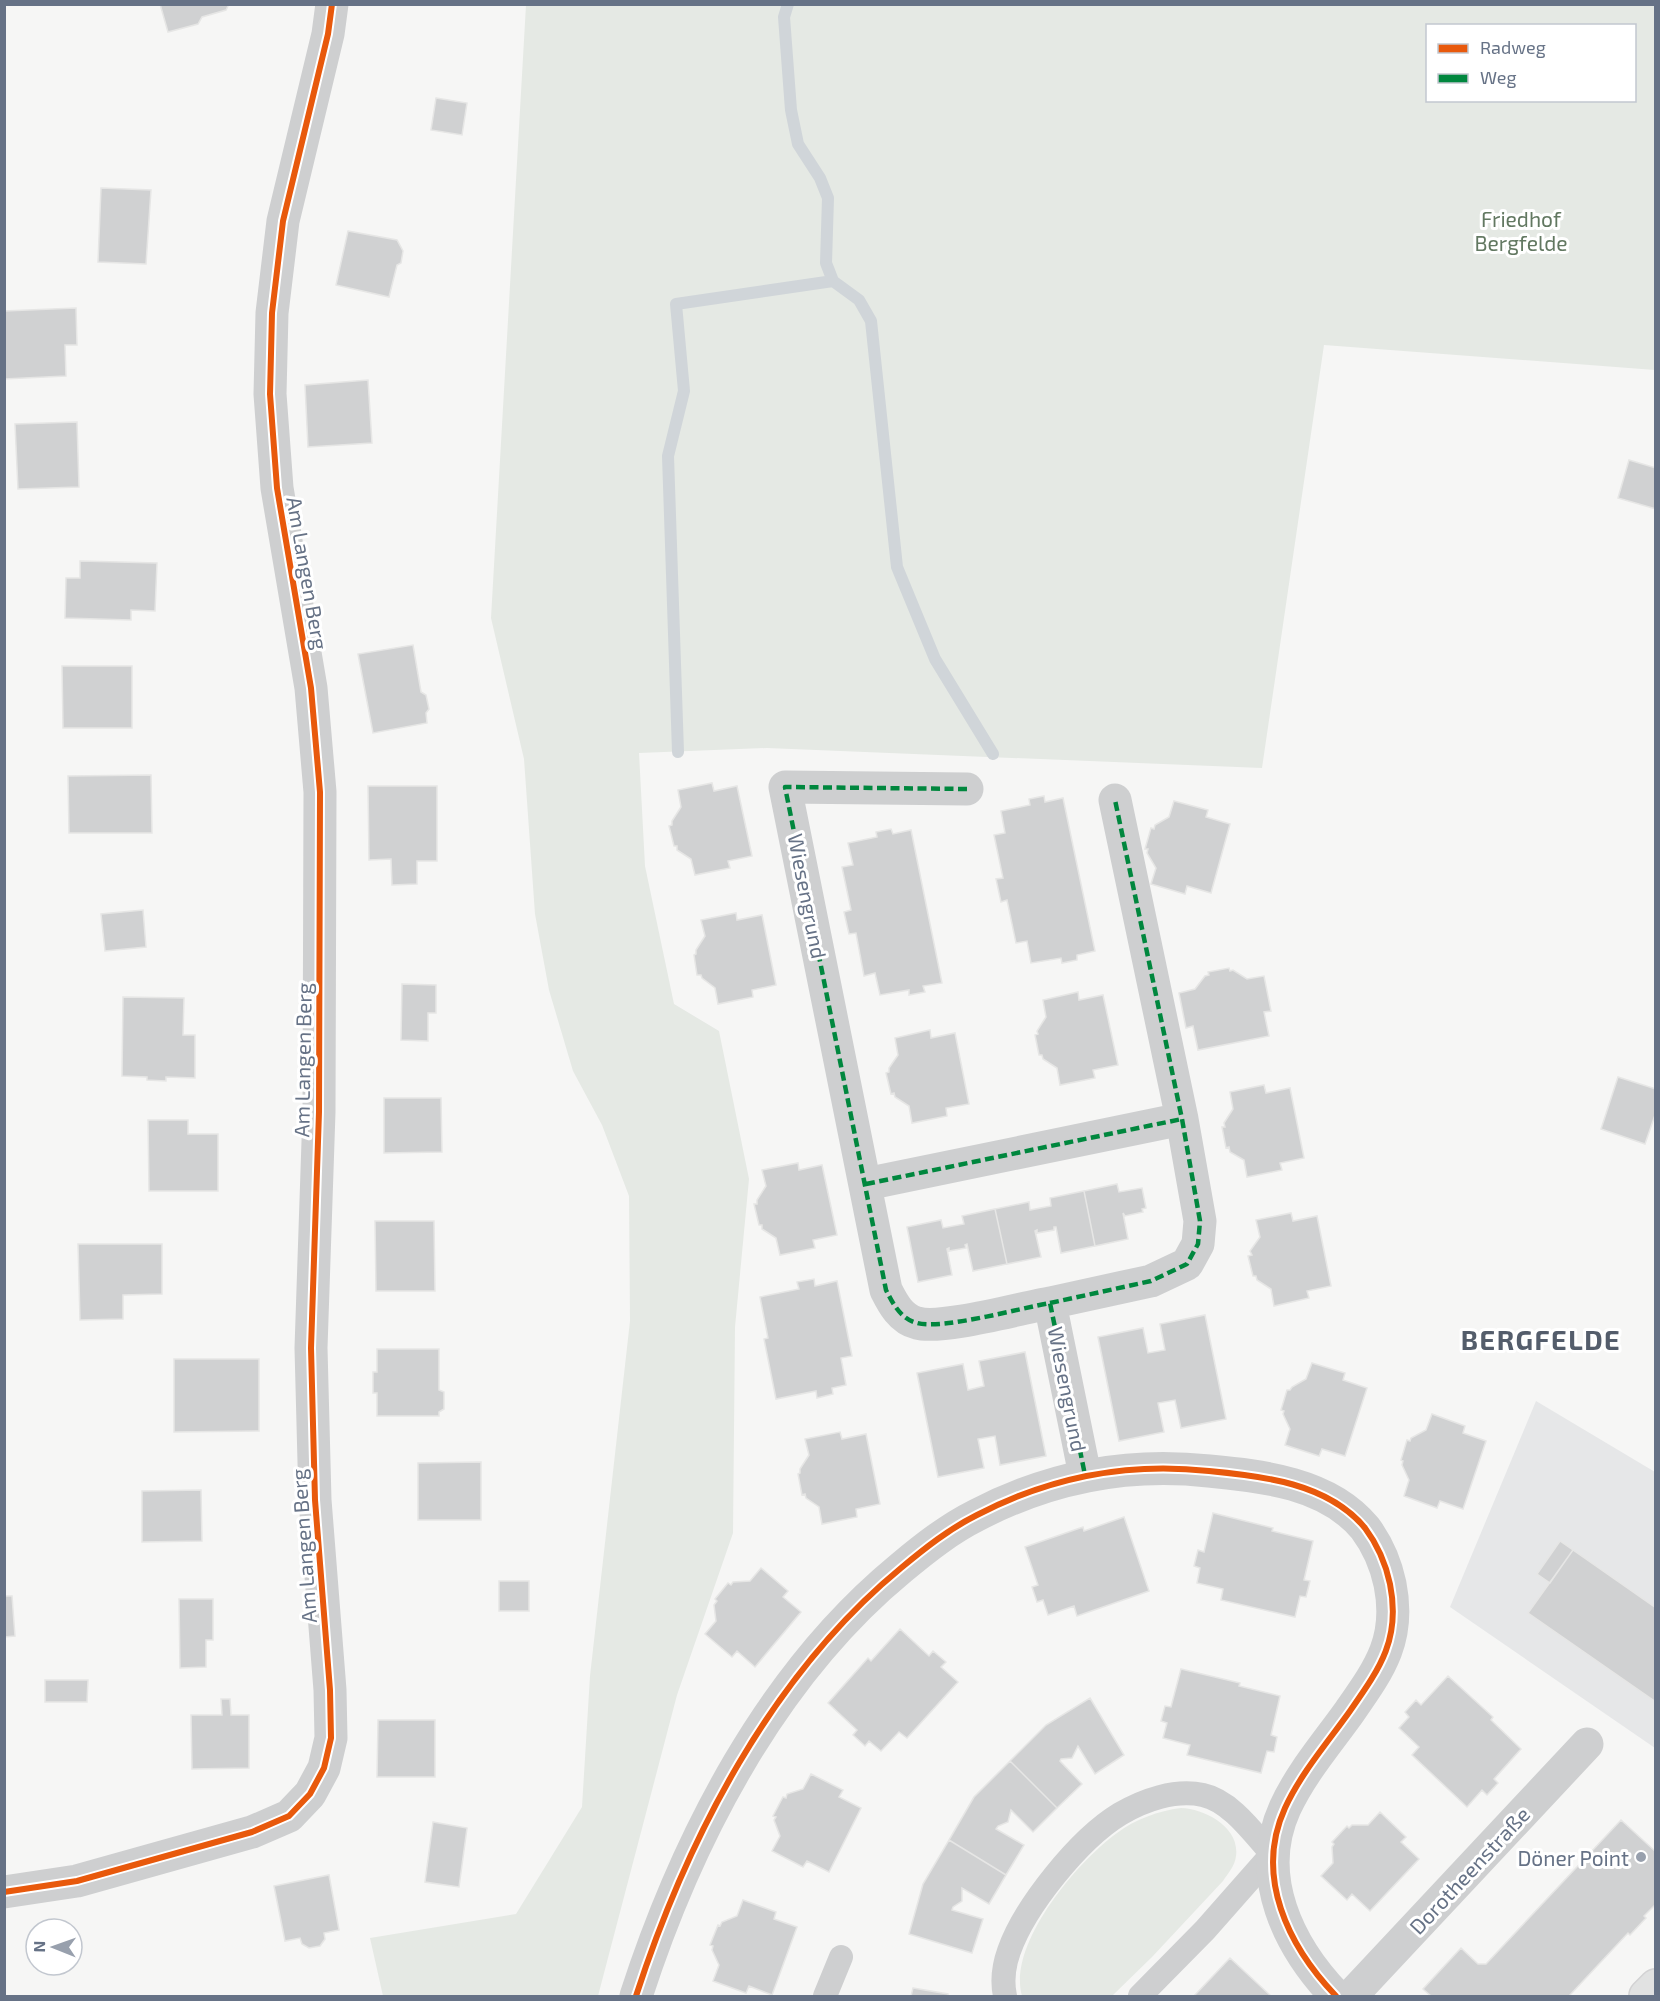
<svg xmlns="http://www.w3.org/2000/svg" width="1660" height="2001" font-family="'Exo 2',sans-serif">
  <rect width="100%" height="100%" fill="#f6f6f5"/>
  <!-- built -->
  <path fill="#e6e7e8" d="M1536 1401 1655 1472V1748L1450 1607Z"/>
  <!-- green -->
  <path fill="#e5e9e4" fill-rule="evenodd" d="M526 5H1655V370L1324 345 1262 768 767 748 639 753 645 866 674 1004 719 1031 749 1179 735 1327 733 1533 677 1695 598 1996H383L370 1938 516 1914 582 1807 590 1676 630 1321 629 1196 602 1125 573 1071 549 990 535 914 524 759 491 618ZM1428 26H1634V100H1428Z
    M1181 1808C1205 1809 1240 1827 1236 1856 1235 1866 1228 1873 1223 1881L1152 1957 1112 1996H1022C1007 1944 1078 1861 1117 1833 1136 1819 1158 1811 1181 1808Z"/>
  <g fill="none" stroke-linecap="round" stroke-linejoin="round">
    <!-- stream -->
    <path stroke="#d0d5d9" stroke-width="12" d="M788 4 784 17 791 110 798 144 820 178 828 198 826 263 833 281 859 300 871 321 897 567 935 659 993 754
      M678 752 668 456 684 391 676 304 833 281"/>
  </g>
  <!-- building -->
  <path fill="#d0d1d2" stroke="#e6e6e5" stroke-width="1.5" d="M160 4H229L226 10 202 17 198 24 168 32Z
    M436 98 467 103 462 135 431 130Z
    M101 188 151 190 146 264 98 262Z
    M348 231 397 240 403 251 401 263 397 265 389 297 336 285Z
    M76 308 77 345H65L66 376 4 379V311Z
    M368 380 372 443 308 447 305 385Z
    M77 422 79 487 18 489 15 424Z
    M1629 460 1656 468V509L1618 498Z
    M80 561 157 563 155 611 131 610V620L65 618 66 578H80Z
    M413 645 421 692 426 695 429 709 426 713 427 723 373 733 358 654Z
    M62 666H132V728H63Z
    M151 775 152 833H69L68 776Z
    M712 783 714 791 737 786 752 856 728 861 730 868 695 875 691 859 677 850V846H674L669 826 672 825V821L681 807 678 790Z
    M368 786H437V861H417V884L392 885 391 859 369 860Z
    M1044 796 1045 802 1063 798 1095 951 1077 955V960L1062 963 1061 958 1031 963 1027 941 1016 943 1007 900 1001 902 996 879 1003 878 994 835 1005 833 1001 811 1030 805 1029 799Z
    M1174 801 1208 810 1206 817 1230 824 1211 893 1187 886 1185 894 1151 884 1156 868 1147 853 1148 849H1145L1151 828 1154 829 1155 825 1169 817Z
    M891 829 893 834 911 830 942 983 923 986 925 992 909 995V990L880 995 875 973 864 976 856 933 849 934 844 912 851 910 842 867 853 865 848 843 877 837 876 832Z
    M143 910 146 947 105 951 101 914Z
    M736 913 737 920 762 915 776 985 752 990 753 997 718 1004 715 988 702 978 701 975H697L694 955 696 954V950L705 936 701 920Z
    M1229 968 1230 971 1233 970 1247 979 1264 976 1271 1011 1264 1012 1269 1036 1198 1050 1193 1026 1186 1028 1179 993 1195 989 1205 976 1209 975 1208 972Z
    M402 984 436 985V1013H428V1041L401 1040Z
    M1078 992 1079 1000 1103 995 1118 1065 1093 1070 1095 1078 1060 1085 1057 1068 1043 1059 1042 1055H1039L1035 1035 1038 1034 1037 1031 1046 1017 1043 1000Z
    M123 997 184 998 183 1035H195V1078L166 1077V1081L147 1080V1077L122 1076Z
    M930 1030 931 1038 955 1033 969 1104 946 1108 947 1116 912 1123 909 1106 895 1097 894 1093 891 1094 886 1073 889 1072V1068L898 1055 895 1038Z
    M1618 1077 1656 1089V1112L1645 1144 1601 1129Z
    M1264 1085 1266 1093 1290 1088 1304 1158 1280 1163 1282 1170 1247 1177 1244 1160 1230 1152 1229 1147 1226 1148 1222 1127H1225L1224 1123 1233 1109 1230 1092Z
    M384 1098H441L442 1152 384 1153Z
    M148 1120H188V1134H218V1191H149Z
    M798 1163 799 1170 822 1165 837 1235 813 1240 815 1248 780 1255 776 1238 762 1229V1225H759L754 1204H757V1200L766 1186 762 1170Z
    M1117 1184 1119 1192 1142 1188 1146 1208 1142 1209 1143 1212 1125 1216 1123 1213 1128 1239 1095 1246 1084 1191Z
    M1084 1191 1095 1246 1061 1253 1056 1227H1054V1230L1037 1233V1230L1035 1231 1041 1257 1007 1264 995 1209 1029 1202 1030 1210 1051 1206 1050 1198Z
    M995 1209 1007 1264 973 1271 967 1244 965 1245 966 1248 949 1251V1248L947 1249 952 1275 918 1282 907 1227 941 1220 943 1228 964 1224 962 1216Z
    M1291 1213 1293 1221 1317 1216 1331 1286 1307 1291 1309 1298 1274 1306 1271 1289 1257 1280 1256 1276H1253L1248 1256 1252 1255 1250 1251 1260 1237 1256 1220Z
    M375 1221H434L435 1291H376Z
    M78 1244H162V1294L123 1295V1319L80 1320Z
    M814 1279 815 1286 837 1281 852 1356 841 1358 846 1385 832 1388 833 1394 817 1398 816 1391 776 1399 764 1339 768 1338 760 1297 799 1289 797 1282Z
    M1205 1315 1226 1419 1181 1428 1175 1400 1158 1403 1164 1432 1119 1441 1098 1337 1143 1328 1148 1353 1165 1350 1160 1324Z
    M377 1349H439V1390L444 1392V1409L439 1412V1416H377V1393H373V1372H377Z
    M1025 1352 1046 1456 1000 1465 995 1436 978 1439 984 1468 938 1477 917 1373 963 1364 968 1390 984 1386 979 1361Z
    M174 1359H259V1431L174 1432Z
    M1312 1363 1345 1373 1343 1380 1367 1388 1345 1456 1322 1449 1319 1456 1285 1445 1290 1429 1283 1414 1284 1411 1281 1410 1287 1390H1290L1292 1387 1306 1379Z
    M1432 1414 1465 1426 1463 1433 1486 1441 1463 1509 1440 1501 1437 1508 1404 1496 1409 1480 1402 1465 1403 1461 1401 1460 1407 1440 1410 1441 1411 1438 1426 1430Z
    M840 1432 842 1439 866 1434 880 1504 856 1509 857 1517 822 1524 819 1507 806 1498 805 1494 802 1495 798 1474 800 1473V1469L809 1455 805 1439Z
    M481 1462V1520H418V1463Z
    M201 1490 202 1541 142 1542V1491Z
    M1213 1513 1273 1528 1272 1531 1313 1541 1304 1580 1310 1581 1306 1597 1300 1596 1295 1617 1221 1600 1223 1589 1197 1583 1200 1568 1194 1566 1198 1550 1204 1552Z
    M1124 1517 1149 1591 1077 1616 1074 1606 1048 1615 1043 1600 1037 1602 1032 1587 1038 1585 1025 1547 1083 1527 1084 1531Z
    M1560 1541 1573 1550 1550 1583 1537 1574Z
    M1573 1550 1656 1608V1702L1528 1613Z
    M761 1568 788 1591 783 1597 801 1612 755 1667 737 1651 732 1657 705 1634 716 1621 714 1605 717 1601 715 1599 728 1583 731 1585 733 1582 750 1581Z
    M499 1581H529V1611H499Z
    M4 1596H12L15 1636 4 1637Z
    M179 1599H213V1640H206V1667L180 1668Z
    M900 1629 929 1656 933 1651 946 1662 941 1667 958 1682 907 1738 899 1732 881 1751 869 1741 865 1746 853 1735 857 1730 828 1703 868 1658 871 1661Z
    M1181 1669 1240 1683 1239 1686 1280 1696 1271 1735 1277 1737 1274 1752 1267 1751 1261 1773 1187 1755 1190 1745 1163 1738 1167 1723 1161 1721 1165 1706 1171 1707Z
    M1448 1676 1493 1717 1491 1720 1521 1749 1494 1779 1498 1783 1487 1795 1482 1790 1467 1807 1412 1755 1419 1747 1399 1728 1409 1717 1405 1712 1416 1700 1421 1705Z
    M45 1680H88L87 1702H45Z
    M1090 1698 1124 1755 1095 1774 1078 1746 1072 1758 1061 1759 1060 1761 1082 1784 1057 1808 1010 1761 1046 1725Z
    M221 1699H230L231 1715H249V1768L192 1769 191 1715H222Z
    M378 1720H435V1777H377Z
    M1010 1761 1057 1808 1033 1832 1011 1810 1008 1822 998 1826 996 1829 1024 1845 1006 1875 949 1840 974 1797Z
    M811 1774 843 1790 839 1797 861 1808 829 1872 807 1861 803 1867 772 1851 780 1836 774 1820 776 1817 773 1816 783 1797 786 1798 787 1794 803 1789Z
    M1380 1812 1406 1837 1401 1842 1419 1859 1370 1911 1352 1894 1347 1900 1321 1876 1333 1863 1332 1847 1334 1844 1332 1842 1347 1826 1349 1828 1352 1825H1368Z
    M1621 1820 1656 1852V1904L1644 1916 1646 1918 1630 1935 1628 1933 1569 1996H1431L1423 1989 1461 1948 1478 1964H1486Z
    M433 1822 467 1828 459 1887 425 1882Z
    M949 1840 1006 1875 989 1904 962 1888V1901L953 1907 952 1910 983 1919 972 1953 909 1934 923 1884Z
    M329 1875 339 1930 324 1933 325 1939 320 1946 309 1948 302 1944 300 1938 285 1941 274 1886Z
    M743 1900 776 1912 774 1919 797 1927 772 1995 749 1986 746 1993 713 1981 719 1965 712 1950 713 1946 710 1945 718 1925 720 1926 722 1922 737 1916Z
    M1230 1958 1271 1996H1194Z
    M913 1988 948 1994V1996H911Z"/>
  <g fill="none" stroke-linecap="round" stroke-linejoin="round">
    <!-- primary casing -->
    <g stroke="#d2d2d3" stroke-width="36">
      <path id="primary" d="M1646 1996 1656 1986"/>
    </g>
    <!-- lane -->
    <path stroke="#cecfd0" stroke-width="24" d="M825 1996 841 1957
      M1005 1996C1002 1982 1004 1965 1009 1951 1025 1906 1079 1839 1120 1814 1144 1800 1175 1789 1203 1795 1231 1801 1254 1834 1272 1854L1205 1930 1140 1996"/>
    <!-- street -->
    <path stroke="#cecfd0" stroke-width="33" d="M967 789 785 787 886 1290C893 1304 901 1319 917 1323 942 1330 1021 1308 1050 1303L1085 1475
      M866 1184 1182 1119
      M1050 1303 1151 1281 1187 1264 1198 1244 1200 1221 1182 1119 1115 800
      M4 1892 77 1881 252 1832 289 1816 310 1794 324 1768 331 1738 330 1690 315 1500 311 1348 319 1112 320 792 311 688 277 488 270 394 272 313 283 221 328 34 332 4
      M636 1996C687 1839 771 1675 901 1568 925 1548 949 1529 977 1515 1050 1477 1128 1462 1209 1471 1262 1476 1328 1483 1365 1528 1377 1544 1386 1565 1390 1584 1401 1639 1380 1668 1350 1711 1328 1742 1301 1773 1285 1808 1254 1876 1288 1946 1336 1996
      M1351 1996 1587 1744"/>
    <!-- primary -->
    <use href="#primary" stroke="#e1e2e2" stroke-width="33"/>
    <!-- quiet -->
    <path stroke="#00873e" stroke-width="4.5" stroke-dasharray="9 4.5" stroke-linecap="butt" d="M967 789 785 787 886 1290C893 1304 901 1319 917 1323 942 1330 1021 1308 1050 1303L1085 1475
      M866 1184 1182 1119
      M1050 1303 1151 1281 1187 1264 1198 1244 1200 1221 1182 1119 1115 800"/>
    <!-- cycleway casing -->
    <g stroke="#fff" stroke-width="10">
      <path id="cycleway" d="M4 1892 77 1881 252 1832 289 1816 310 1794 324 1768 331 1738 330 1690 315 1500 311 1348 319 1112 320 792 311 688 277 488 270 394 272 313 283 221 328 34 332 4
        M636 1996C687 1839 771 1675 901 1568 925 1548 949 1529 977 1515 1050 1477 1128 1462 1209 1471 1262 1476 1328 1483 1365 1528 1377 1544 1386 1565 1390 1584 1401 1639 1380 1668 1350 1711 1328 1742 1301 1773 1285 1808 1254 1876 1288 1946 1336 1996"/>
    </g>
    <!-- cycleway -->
    <use href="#cycleway" stroke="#e8590c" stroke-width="6"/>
  </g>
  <!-- markers -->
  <circle fill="#98a0ad" stroke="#fff" stroke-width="2" cx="1641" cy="1857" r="6"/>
  <g text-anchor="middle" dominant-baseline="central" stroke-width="6" stroke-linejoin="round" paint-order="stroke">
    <!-- park labels -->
    <g font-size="21" fill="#627861" stroke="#fff">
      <text x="1521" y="218">Friedhof<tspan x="1521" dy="24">Bergfelde</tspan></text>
    </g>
    <!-- street labels -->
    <g font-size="21" fill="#667286" stroke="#fff">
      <text transform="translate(308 573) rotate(80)">Am Langen Berg</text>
      <text transform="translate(808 896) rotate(79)">Wiesengrund</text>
      <text transform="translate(302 1060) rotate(-89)">Am Langen Berg</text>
      <text transform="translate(1068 1389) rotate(79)">Wiesengrund</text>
      <text transform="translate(303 1546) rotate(-94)">Am Langen Berg</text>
      <text transform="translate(1469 1870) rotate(-47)">Dorotheenstraße</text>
    </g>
    <!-- poi labels -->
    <g font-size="21" fill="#667286" stroke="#fff" text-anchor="end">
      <text x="1629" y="1857">Döner Point</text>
    </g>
    <!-- district labels -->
    <g font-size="27" font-weight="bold" letter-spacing="1.5" fill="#545d6b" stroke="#fff">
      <text x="1541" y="1339">BERGFELDE</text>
    </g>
  </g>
  <!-- border -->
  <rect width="1660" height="2001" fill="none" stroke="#667286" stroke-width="12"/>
  <!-- legend -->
  <rect x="1426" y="24" width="210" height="78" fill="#ffffff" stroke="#c2c7cf" stroke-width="1.5"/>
  <rect x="1438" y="44" width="30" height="9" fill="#e8590c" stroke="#c2c7cf" stroke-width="1.5"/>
  <text x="1480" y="54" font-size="18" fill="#667286">Radweg</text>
  <rect x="1438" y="74" width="30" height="9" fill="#00873e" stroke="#c2c7cf" stroke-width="1.5"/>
  <text x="1480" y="84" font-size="18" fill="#667286">Weg</text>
  <!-- north arrow -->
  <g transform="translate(54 1947) rotate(271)"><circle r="28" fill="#ffffff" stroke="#c2c7cf" stroke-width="1.5"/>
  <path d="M0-4.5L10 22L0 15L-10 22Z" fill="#98a0ad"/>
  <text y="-9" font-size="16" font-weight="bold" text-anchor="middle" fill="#667286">N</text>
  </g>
</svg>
